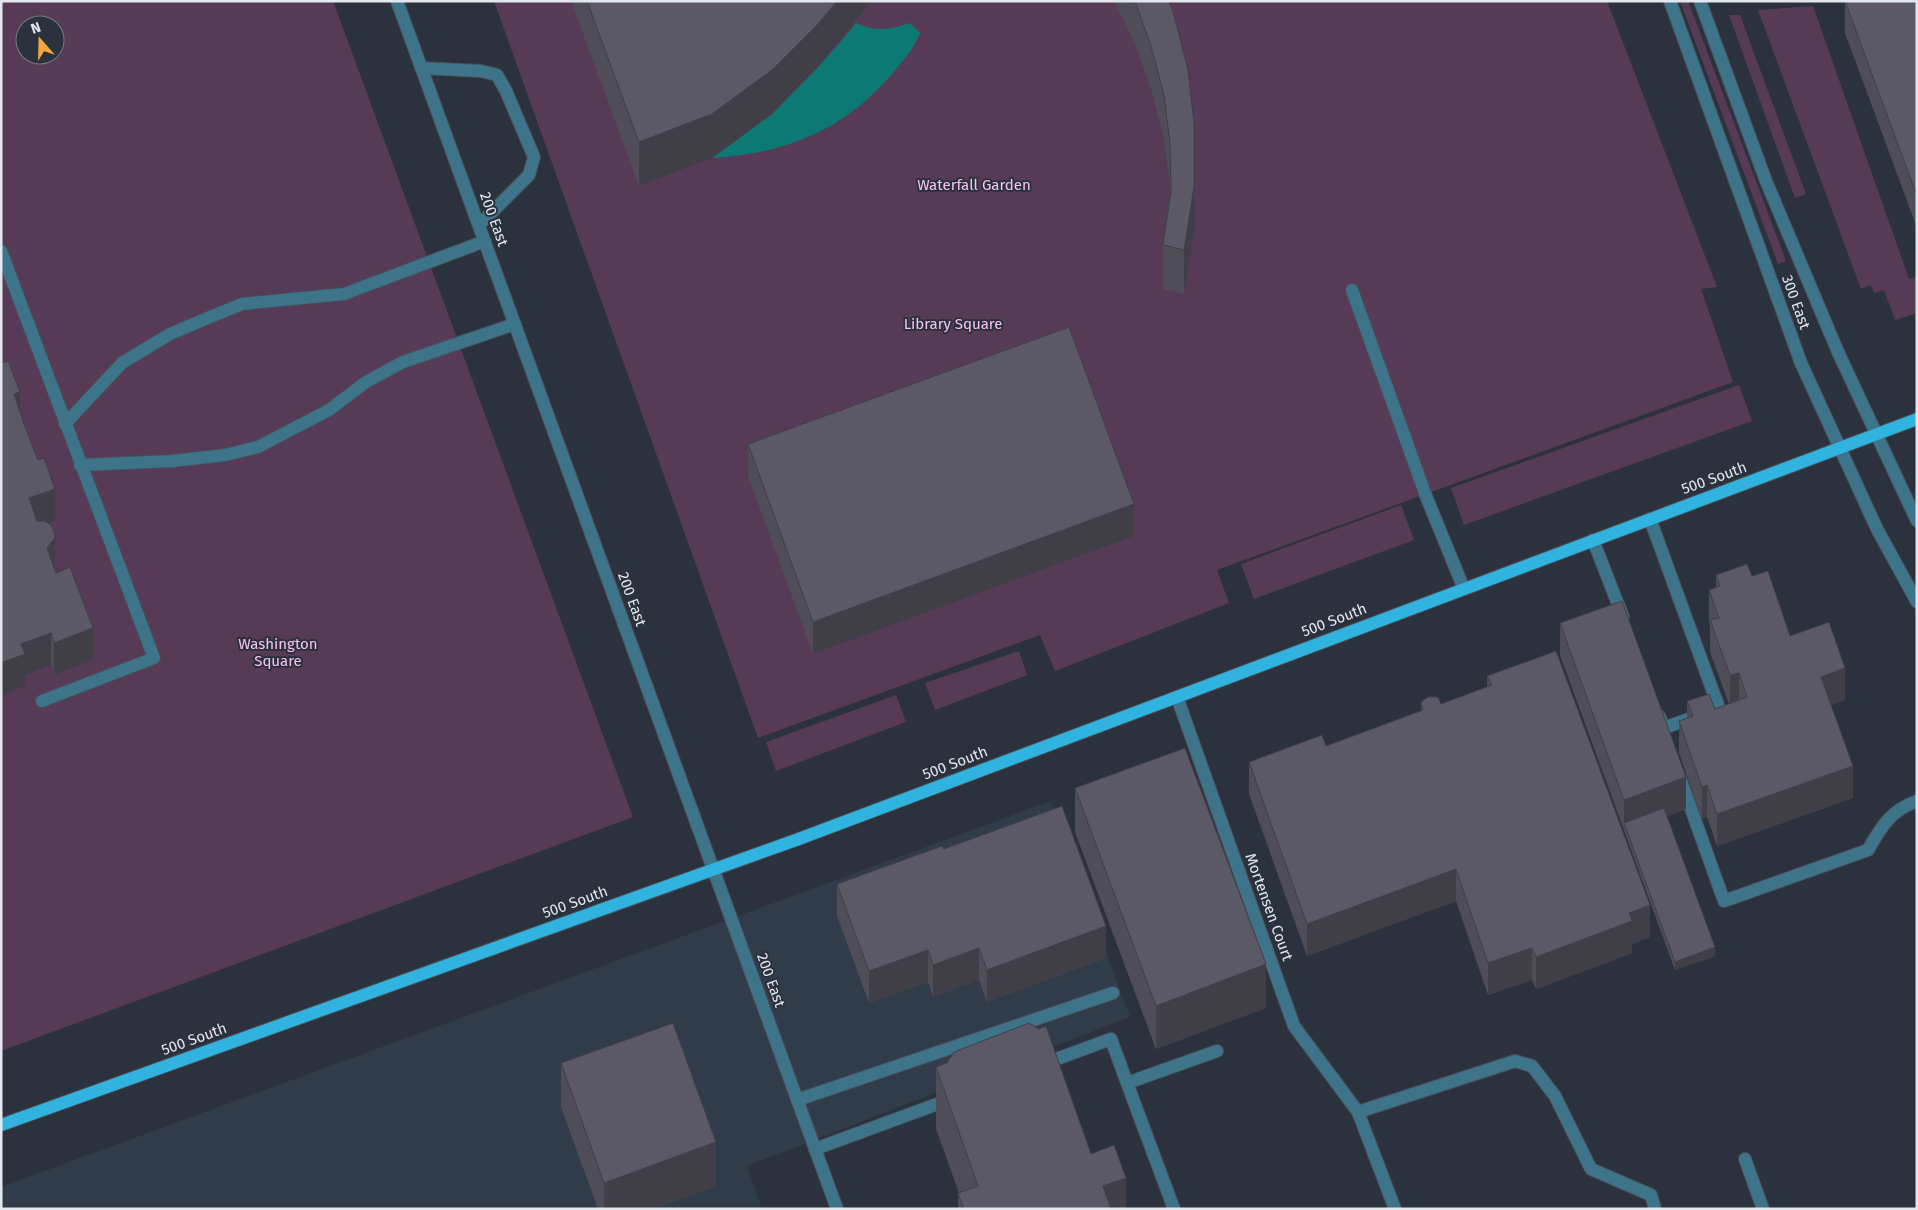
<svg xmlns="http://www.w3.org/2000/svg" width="1918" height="1210" font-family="'Fira Sans',sans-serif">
  <rect width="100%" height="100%" fill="#2b323d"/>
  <!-- built -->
  <path fill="#313c4b" d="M1051 801 1130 1017 747 1166 762 1209H1V1187Z"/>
  <!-- green -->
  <path fill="#573b56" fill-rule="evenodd" d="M1 1H333L633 817 1 1051ZM25 25H55V55H25Z
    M494 1H1607L1717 287 1701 289 1733 382 1217 570 1229 603 1055 671 1040 635 758 738Z
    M1680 1H1688L1786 261 1778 264Z
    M1813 6 1909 279 1917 277V313L1895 320 1884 290 1874 293 1871 285 1861 289 1758 10Z
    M1729 15H1740L1806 194 1795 198Z
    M1739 385 1752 421 1464 525 1451 488Z
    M1401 505 1414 540 1254 599 1241 564Z
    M1019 651 1027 675 935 710 925 683Z
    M896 695 906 722 776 771 766 742Z"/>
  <!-- water -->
  <path fill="#0d7975" d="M856 23C875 32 890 30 910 23L920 33C914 48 902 62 892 74 843 131 786 153 712 158 771 117 811 78 856 23Z"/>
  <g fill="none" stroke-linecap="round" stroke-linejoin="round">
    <!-- service casing -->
    <g stroke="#484f59" stroke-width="14">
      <path id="service" d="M421 68 481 71 497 75 506 91 534 157 529 175 479 225
        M1 251 154 658 42 701
        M1352 290 1426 496 1464 589
        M65 424 122 363 170 334 210 317 242 304 344 294 485 241
        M80 465 173 461 225 455 258 447 329 410 366 382 403 362 515 324
        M1650 519 1719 708 1664 728 1659 716
        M1593 540 1623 617
        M1177 697 1294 1026 1358 1112 1395 1209
        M1680 778 1724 901 1868 850C1881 827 1891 810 1917 801
        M1043 1064 1111 1039 1127 1083
        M797 1100 1113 993
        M1358 1112 1515 1061 1532 1066 1555 1096 1591 1169 1651 1195 1655 1209
        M815 1149 951 1099
        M1745 1159 1763 1209
        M1174 1209 1127 1083 1217 1051"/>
    </g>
    <!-- minor casing -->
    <g stroke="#484f59" stroke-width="14">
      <path id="minor" d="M1670 1 1801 363 1877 529 1917 602
        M1700 1 1766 181 1838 352 1917 521"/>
    </g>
    <!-- tertiary casing -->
    <g stroke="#484f59" stroke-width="14">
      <path id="tertiary" d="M397 1 837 1209"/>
    </g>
    <!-- primary casing -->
    <g stroke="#484f59" stroke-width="14">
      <path id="primary" d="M1 1125 796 840 1917 419"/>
    </g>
    <!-- service -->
    <use href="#service" stroke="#3e7489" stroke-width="12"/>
    <!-- minor -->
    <use href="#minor" stroke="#3e7489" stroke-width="12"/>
    <!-- tertiary -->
    <use href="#tertiary" stroke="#3e7489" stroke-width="12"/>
    <!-- primary -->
    <use href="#primary" stroke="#30b4df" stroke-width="12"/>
  </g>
  <!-- wall -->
  <path fill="#4e4d58" d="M571 1H872L818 67 772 114 712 158 639 186Z
    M1114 1H1169L1194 166V230L1184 294 1163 289V245L1170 193V187L1164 138 1151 89 1134 42 1120 13Z
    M1845 1H1917V228L1845 33Z
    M20 411 55 521 48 523 55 570 93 660 54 675 51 665 25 675V686Z
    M748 444 1134 536 813 654 748 476Z
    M1716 575 1752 576 1790 636 1845 700 1831 705 1853 798 1717 846 1707 817 1702 819 1679 753V721L1687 718V701L1715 709 1729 704 1710 652V626L1709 622V590L1716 588Z
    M1560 623 1686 809 1667 816 1715 956 1675 970 1560 655Z
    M1487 676 1650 937 1632 944V953L1536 989 1532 980 1488 995 1456 901 1307 956 1249 794V762L1326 746 1421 711V702L1441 704 1487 687Z
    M1075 788 1266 1008 1156 1049 1075 832Z
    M944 849 1106 958 987 1002 979 980 933 997 928 982 869 1003 837 916V884Z
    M561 1063 716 1186 653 1209H598L561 1107Z
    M936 1067 1091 1154 1126 1209H958V1193H959L936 1129Z"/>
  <!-- shaded-wall -->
  <path fill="#403e47" d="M837 1H872L818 67 772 114 712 158 639 186V142Z
    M1194 123V230L1184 294V250Z
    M20 392V424L14 394Z
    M55 489V521L29 530V498Z
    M1134 504V536L813 654V622Z
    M55 538V570L47 548Z
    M93 628V660L54 675V643Z
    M51 633V665L25 675V686L1 695V663L21 644Z
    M1845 668V700L1821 709V677Z
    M1739 673V705L1730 707V675Z
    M1853 766V798L1717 846V814Z
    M1686 777V809L1627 831 1624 823V800Z
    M1707 785V817L1702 819V787Z
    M1456 869V901L1307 956V924Z
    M1650 905V937L1632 944V953L1536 989V957L1629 913Z
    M1106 926V958L987 1002V970Z
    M1715 947V956L1675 970V962Z
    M979 948V980L933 997V965Z
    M1532 948V980L1488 995V963Z
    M928 950V982L869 1003V971Z
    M1266 964V1008L1156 1049V1006Z
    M716 1142V1186L653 1209H604V1183Z
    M1126 1178V1209H1103V1186Z"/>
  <!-- building -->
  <path fill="#5b5966" stroke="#403e47" d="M587 1H837L818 24 772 70 712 114 639 142Z
    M1135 1H1169L1173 11 1188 70 1194 123V187L1184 250 1163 245 1171 191 1170 144 1164 95 1151 46Z
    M1845 1H1917V196Z
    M1069 327 1134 504 813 622 748 444Z
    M8 361 20 392 14 394 24 424 38 460 44 458 55 489 29 498 37 521H45L51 525 54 531 55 538 47 548 56 573 70 567 93 628 54 643 51 633 21 644 25 654 1 663V363Z
    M1747 564 1752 576 1768 571 1790 636 1829 622 1845 668 1821 677 1853 766 1717 814 1707 785 1702 787 1679 721 1693 716 1687 701 1709 694 1715 709 1747 697 1739 673 1730 675 1710 620 1719 618 1709 590 1720 586 1716 575Z
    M1622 601 1686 777 1624 800 1560 623Z
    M1556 651 1650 905 1629 913 1632 921 1536 957 1532 948 1488 963 1456 869 1307 924 1249 762 1322 735 1326 746 1423 710 1421 702 1428 697H1438L1441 704 1492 685 1487 676Z
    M1185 748 1266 964 1156 1006 1075 788Z
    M1062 806 1106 926 987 970 979 948 933 965 928 950 869 971 837 884 942 846 944 849Z
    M1664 808 1715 947 1675 962 1624 823Z
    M673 1023 716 1142 604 1183 561 1063Z
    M1029 1023 1039 1029 1046 1026 1091 1154 1114 1145 1126 1178 1103 1186 1111 1209H964L958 1193 978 1186 936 1067 947 1063 954 1052Z"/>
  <g text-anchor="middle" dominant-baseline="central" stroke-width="4" stroke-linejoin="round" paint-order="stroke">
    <!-- park labels -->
    <g font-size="15" fill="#f8c0f5" stroke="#2b323d">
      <text x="974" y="185">Waterfall Garden</text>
      <text x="953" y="324">Library Square</text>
      <text x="278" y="644">Washington<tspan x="278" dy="17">Square</tspan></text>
    </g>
    <!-- street labels -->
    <g font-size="15" fill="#e3e8ef" stroke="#2b323d">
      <text transform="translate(494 219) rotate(70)">200 East</text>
      <text transform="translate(1796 302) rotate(70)">300 East</text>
      <text transform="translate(1714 478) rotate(-20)">500 South</text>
      <text transform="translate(632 599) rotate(70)">200 East</text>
      <text transform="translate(1334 620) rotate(-21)">500 South</text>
      <text transform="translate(955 763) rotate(-21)">500 South</text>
      <text transform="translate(575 902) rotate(-20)">500 South</text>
      <text transform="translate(1269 907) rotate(70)">Mortensen Court</text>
      <text transform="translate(771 980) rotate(70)">200 East</text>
      <text transform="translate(194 1039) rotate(-20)">500 South</text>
    </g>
  </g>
  <!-- border -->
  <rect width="1918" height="1210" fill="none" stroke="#e3e8ef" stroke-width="5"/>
  <!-- north arrow -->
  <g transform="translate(40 40) rotate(340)"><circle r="24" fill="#2b323d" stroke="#757b84"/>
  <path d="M0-4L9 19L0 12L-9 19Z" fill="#f1a640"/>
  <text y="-8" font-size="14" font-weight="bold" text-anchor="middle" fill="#e3e8ef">N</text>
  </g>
</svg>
